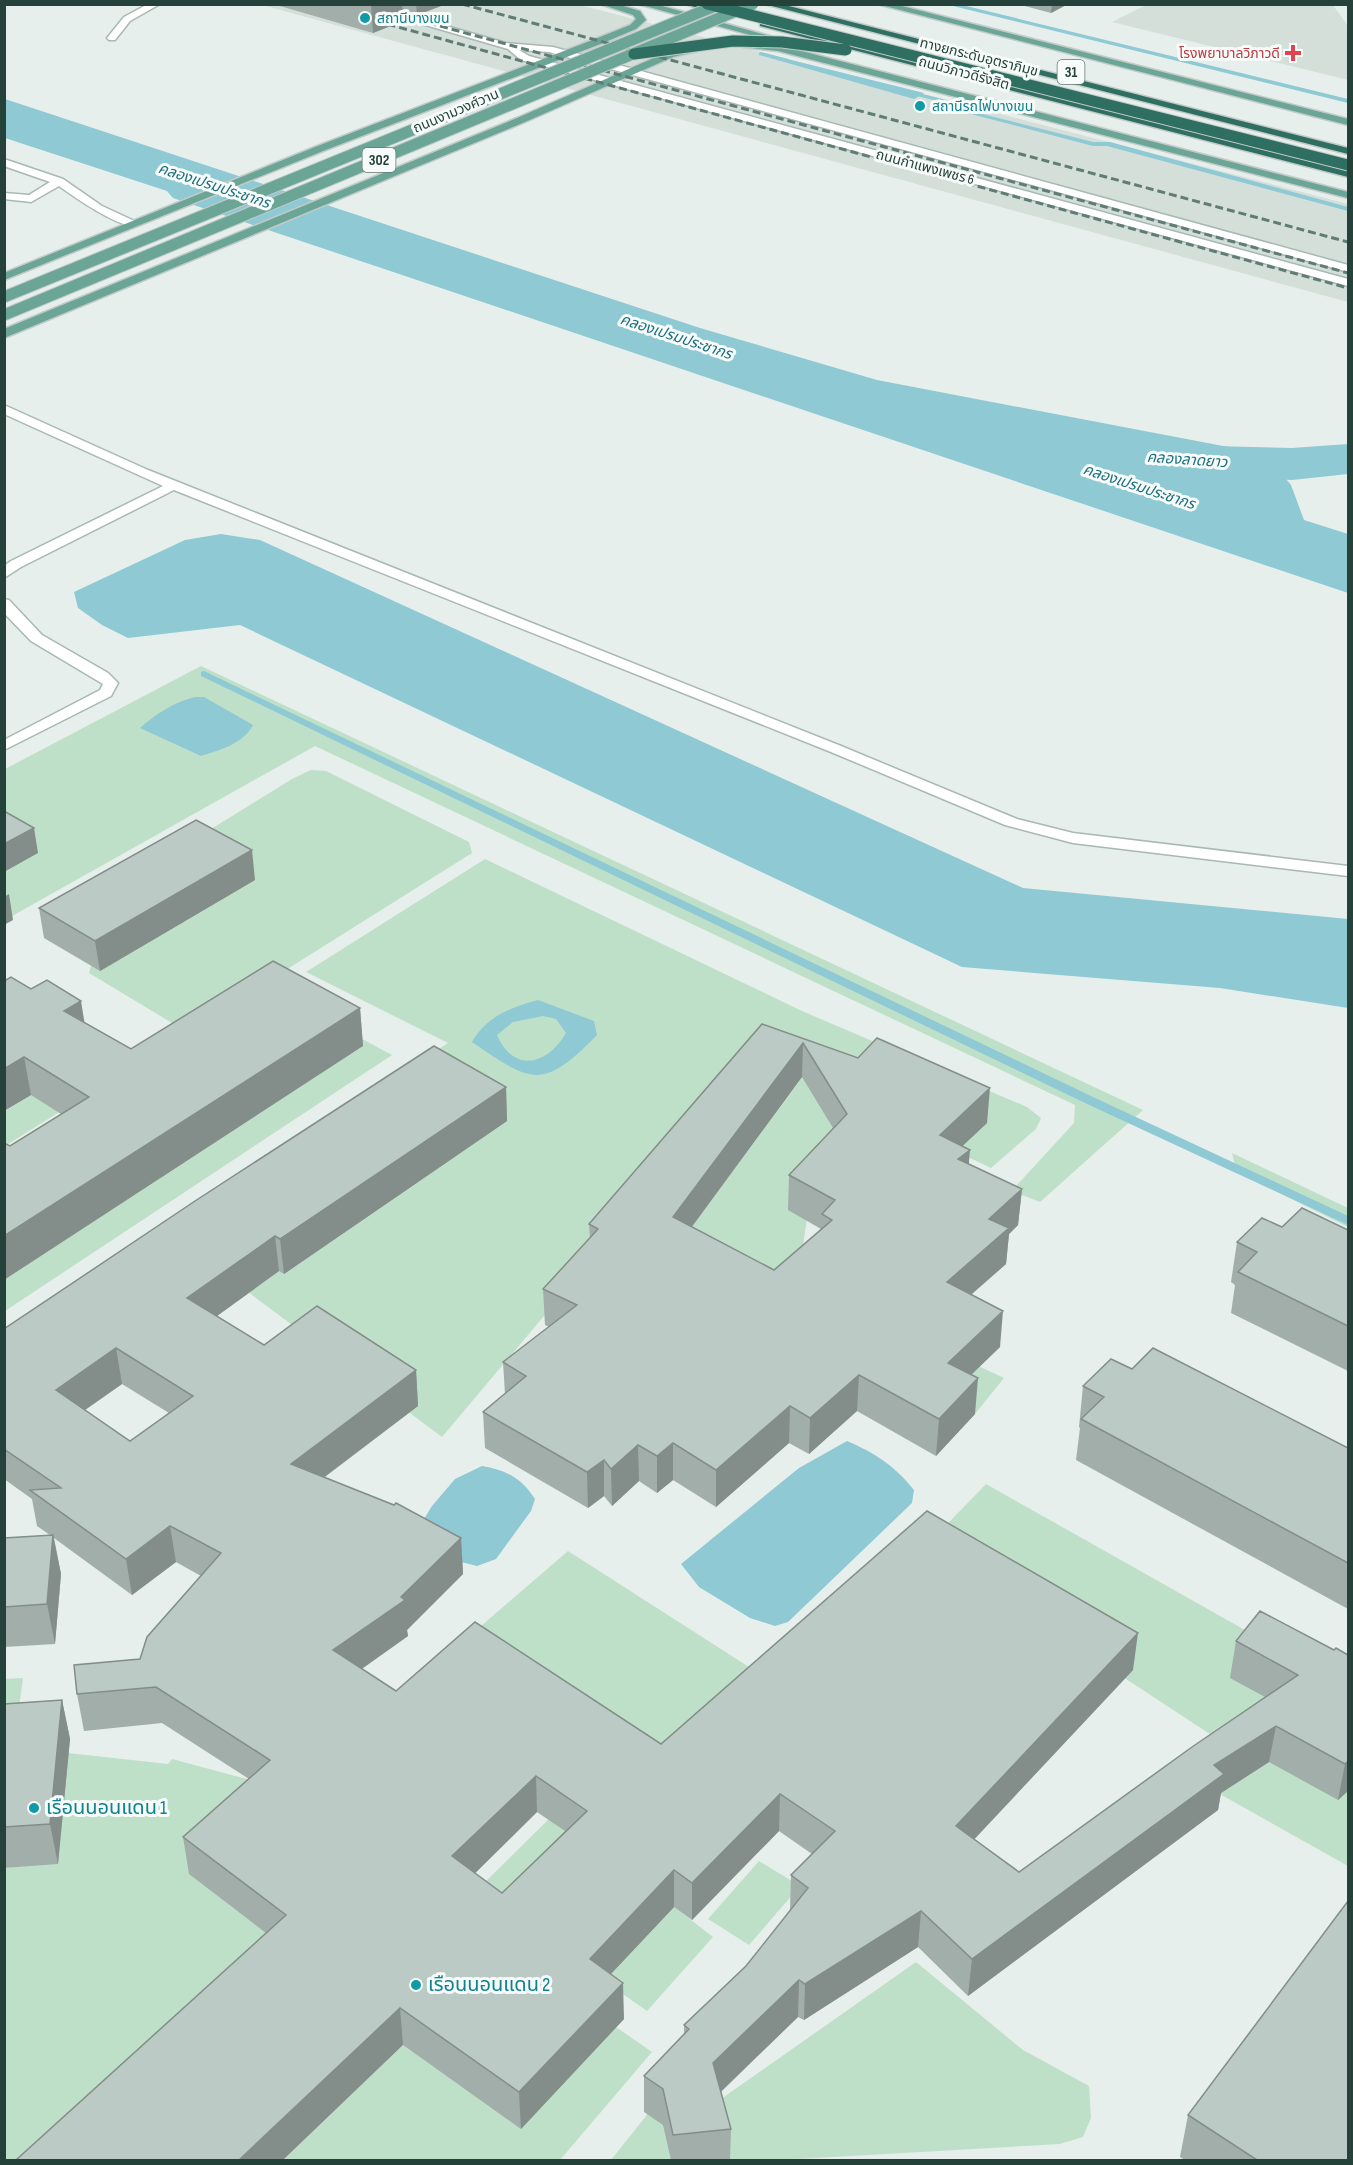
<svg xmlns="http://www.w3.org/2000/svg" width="1353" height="2165" font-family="'Sofia Sans Condensed','Noto Sans Thai',sans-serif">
  <rect width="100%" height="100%" fill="#e6efeb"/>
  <!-- built -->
  <path fill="#d4dfda" d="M1148 4 1333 5 1348 26V80L1112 22Z
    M262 5H580L1348 204V302Z"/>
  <!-- green -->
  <path fill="#bfe0c8" d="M201 666 1143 1110 1040 1202 1022 1195 1017 1185 1074 1123 1075 1105 315 746 5 920V769Z
    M311 770 326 771 469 842 472 853 187 1032 89 973 98 941 65 919 292 779Z
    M485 859 802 1011 1027 1107 1041 1118 1036 1129 991 1168 858 1105 813 1175 798 1282 1004 1378 975 1414 673 1252 804 1075 677 1158 442 1437 252 1295 186 1228 195 1211 448 1043 306 972Z
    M275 992 392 1055 5 1311V1163Z
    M89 1059 125 1071 5 1146V1111Z
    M1232 1153 1348 1208V1227L1237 1172Z
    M986 1484 1348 1688V1866L1184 1774 1225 1744 925 1547Z
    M568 1551 749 1667 656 1754 474 1632Z
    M23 1678 18 1715 5 1716V1679Z
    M68 1753 168 1764 172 1759 284 1789 290 1952 64 2160H5V1868L58 1863Z
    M554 1814 713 1937 647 2011 476 1891Z
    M759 1861 800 1886 749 1945 708 1919Z
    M916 1962 1023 2050 1089 2086 1091 2118 1083 2137 1060 2144 781 2160H611L681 2072 721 2099Z
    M616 2027 652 2052 560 2160H283L403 2045 521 2128Z"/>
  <!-- water -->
  <path fill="#8ec9d4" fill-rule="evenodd" d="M775 56 924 93 914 99 770 58Z
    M5 99 700 328 877 380 1265 454 1291 485 1304 520 1348 534V593L173 198 167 191 5 138Z
    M221 534 260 540 1023 888 1348 919V1008L1220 988 962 967 240 625 128 638 102 625 78 608 74 592 185 540Z
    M195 697H204L253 725C243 744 220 750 201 756L140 728C156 714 174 702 195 697Z
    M538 1000 594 1021 597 1035C543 1090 533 1084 472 1042 486 1017 511 1007 538 1000ZM543 1016 556 1019 566 1033C547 1066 513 1073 497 1035L513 1022Z
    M847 1441C875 1453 895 1466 914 1490L912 1503 788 1622 775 1626 750 1618 699 1587 681 1564 799 1468Z
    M482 1466C506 1470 522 1478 535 1499L531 1511 496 1559 477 1566 457 1561 413 1537 432 1506 455 1479Z"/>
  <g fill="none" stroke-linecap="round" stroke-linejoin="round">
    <!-- stream -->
    <path fill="#8ec9d4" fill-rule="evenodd" d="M945 4H958L1348 99V103Z
      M761 52 788 59 789 60 786 62 759 55V53Z
      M907 90 958 103 971 111 1093 142H1110L1348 207V211L1107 146H1093L967 113 954 105 905 93V91Z
      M204 671 1093 1097 1348 1216V1225L1085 1103 201 676V672Z"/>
    <!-- river -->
    <path fill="#8ec9d4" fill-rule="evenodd" d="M1348 444V474L1292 480 1176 475 1158 471 1150 460 1158 449 1176 445 1292 448Z"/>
    <!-- minor casing -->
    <g stroke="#a8b8b2" stroke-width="3">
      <path id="minor" d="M148 4H160L130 21 115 40H109L107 38 124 17Z
        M353 4H369L506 43 553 47 1348 265V272L549 52 519 50 529 56 1348 279V286L521 60 508 49Z
        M4 159 63 179 102 206 141 224C127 235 73 196 59 186L31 202 4 199V193L29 195 50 182 4 166Z
        M4 405 148 470 841 746 1017 819 1073 833 1348 866V876L1073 843 1005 825 831 752 174 490 21 567 4 578V566L11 561 163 486 4 414Z
        M4 599 9 600 42 635 108 673 118 683 111 696 4 750V740L100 690 103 684 31 641 4 613Z"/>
    </g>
    <!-- major casing -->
    <g stroke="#c2cac8" stroke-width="3">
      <path id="major" d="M600 4H617L640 11 646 20 636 29 603 43 323 151 4 280V273L315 147 595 39 630 25 636 19 633 15Z
        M638 4H655L777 38 772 41Z
        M877 4H894L1348 119V125Z
        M747 42 782 46 1348 192V198L778 51 743 47 742 45Z
        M693 46 698 49 697 51 673 57 525 122 4 338V329L517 118 665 53Z"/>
    </g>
    <!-- highway casing -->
    <g stroke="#c2cac8" stroke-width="3">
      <path id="highway" d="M685 4H702L727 13 722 16Z
        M764 4H781L1348 148V154Z
        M763 21 1348 171V177L760 26V22Z"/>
    </g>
    <!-- minor -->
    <use href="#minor" fill="#fff" fill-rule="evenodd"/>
    <!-- major -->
    <use href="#major" fill="#6aa596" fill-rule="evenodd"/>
    <!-- highway -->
    <use href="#highway" fill="#2f6f62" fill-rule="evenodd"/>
    <!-- rail -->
    <path stroke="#5f7d75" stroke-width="3" stroke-dasharray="8 4" stroke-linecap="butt" d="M359 4 1348 273
      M462 4 1348 242
      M376 21 1348 288"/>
    <!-- major-bridge casing -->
    <g stroke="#c2cac8" stroke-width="13" stroke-linecap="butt">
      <path id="major-bridge" d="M4 297 720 4
        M4 315 753 4"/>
    </g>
    <!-- highway-bridge casing -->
    <g stroke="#c2cac8" stroke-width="13" stroke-linecap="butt">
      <path id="highway-bridge" d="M707 4 1348 165
        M634 54 733 41 782 42 846 50"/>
    </g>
    <!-- major-bridge -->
    <use href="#major-bridge" stroke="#6aa596" stroke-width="11"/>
    <!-- highway-bridge -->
    <use href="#highway-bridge" stroke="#2f6f62" stroke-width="11"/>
  </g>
  <!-- wall -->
  <path fill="#a1aea9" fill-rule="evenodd" d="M273 4H441V6L417 15 402 11 403 21 373 33Z
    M1017 4H1068L1051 13Z
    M255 880 100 971 44 938 39 908Z
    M4 981 84 1022 131 1049 360 1008 363 1046 10 1146 61 1114 31 1095 4 1111Z
    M762 1024 987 1123 962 1146 969 1164 1022 1189 1018 1225 1009 1234 1006 1264 971 1295 1000 1347 971 1375 975 1414 936 1456 857 1411 809 1454 789 1443 716 1507 673 1480 657 1493 639 1481 612 1506 604 1496 588 1508 485 1448 483 1412 505 1394 503 1362 549 1327 545 1325 543 1289 590 1238 589 1224ZM802 1077 833 1128 789 1175 788 1210 821 1229 774 1270 692 1227Z
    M506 1087 507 1121 284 1274 279 1271 217 1316 264 1345 416 1370 418 1406 325 1477 461 1538 463 1574 407 1630 408 1636 362 1669 396 1691 661 1744 1133 1670 974 1839 1019 1872 1265 1697 1230 1678 1236 1641 1334 1650 1348 1655V1791L1338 1800 1269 1762 1221 1793 1218 1810 968 1996 918 1947 804 2020 798 2017 721 2092 731 2129 730 2160H671L663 2125 644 2112V2076L684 2034V2025L746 1966 790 1910 791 1875 812 1854 779 1831 692 1920 674 1907 611 1974 624 2019 521 2129 403 2045 266 1933 189 1874 183 1837 249 1779 162 1723 84 1731 77 1694 140 1659 201 1576 176 1562 132 1595 54 1538 61 1574 55 1644 4 1647V1538L50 1535 37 1526 32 1499 4 1479V1329ZM122 1384 169 1413 130 1441 85 1410ZM537 1812 565 1831 502 1893 475 1873Z
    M1282 1227 1348 1230V1371L1231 1313 1235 1285 1231 1282 1237 1242Z
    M1132 1369 1348 1448V1609L1076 1460 1080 1428 1079 1427 1083 1386Z
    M62 1700 70 1739 58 1864 4 1868V1704Z
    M1188 2115 1348 2160H1185L1180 2157Z"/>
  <!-- shaded-wall -->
  <path fill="#838d89" d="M373 4H402L403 21 373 33 371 5Z
    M416 4H441V6L417 15Z
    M1052 4H1068L1051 13Z
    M34 828 38 853 4 872V844Z
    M252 850 255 880 100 971 95 941Z
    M9 894 13 920 4 925V897Z
    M81 1001 87 1038 64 1011Z
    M360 1008 363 1046 4 1280V1236Z
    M803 1043 802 1077 673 1252V1217Z
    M24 1057 31 1095 4 1111V1069Z
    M506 1087 507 1121 284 1274 280 1239Z
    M990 1088 987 1123 937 1170 940 1135Z
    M970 1150 967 1185 958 1159Z
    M1022 1189 1018 1225 1009 1234 1006 1264 944 1318 947 1282 989 1219Z
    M275 1236 279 1271 192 1334 187 1298Z
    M1003 1311 1000 1347 946 1399 948 1363Z
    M116 1348 122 1384 62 1426 56 1390Z
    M416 1370 418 1406 295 1499 291 1464Z
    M859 1375 857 1411 809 1454 810 1418Z
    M978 1378 975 1414 936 1456 939 1419Z
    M790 1406 789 1443 716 1507V1470Z
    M673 1443V1480L657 1493V1456Z
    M638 1445 639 1481 612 1506 611 1469Z
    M604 1460V1496L588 1508 587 1472Z
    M170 1526 176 1562 132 1595 126 1559Z
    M53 1535 61 1574 55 1644 47 1604Z
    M461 1538 463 1574 407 1630 408 1636 337 1686 333 1650 401 1597Z
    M1138 1633 1133 1670 953 1862 956 1826Z
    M62 1700 70 1739 58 1864 50 1824Z
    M1276 1726 1269 1762 1221 1793 1218 1810 968 1996 972 1959 1214 1765Z
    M1348 1761V1791L1338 1800 1345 1764Z
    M536 1776 537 1812 455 1893 452 1856Z
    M780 1794 779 1831 692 1920V1883Z
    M674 1870V1907L591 1995 590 1959Z
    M921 1911 918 1947 804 2020 805 1984Z
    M799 1980 798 2017 713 2099V2063Z
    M623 1983 624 2019 521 2129 519 2092Z
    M400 2008 403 2045 283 2160H239Z"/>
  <!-- building -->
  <path fill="#bbcac4" stroke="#838d89" stroke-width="1.5" fill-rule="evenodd" d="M4 811 34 828 4 844Z
    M196 820 252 850 95 941 39 908Z
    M273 961 360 1008 4 1236V1143L10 1146 89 1097 24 1057 4 1069V981L11 977 31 989 47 980 81 1001 64 1011 131 1049Z
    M762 1024 858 1058 877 1038 990 1088 940 1135 970 1150 958 1159 1022 1189 989 1219 1009 1228 947 1282 1003 1311 948 1363 978 1378 939 1419 859 1375 810 1418 790 1406 716 1470 673 1443 657 1456 638 1445 611 1469 604 1460 587 1472 483 1412 526 1376 503 1362 577 1305 543 1289 598 1229 589 1224ZM803 1043 847 1114 789 1175 835 1200 822 1214 832 1220 774 1270 673 1217Z
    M434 1046 506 1087 280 1239 275 1236 187 1298 264 1345 317 1306 416 1370 291 1464 394 1505 396 1503 461 1538 401 1597 405 1600 333 1650 396 1691 475 1622 661 1744 927 1511 1138 1633 956 1826 1019 1872 1192 1747 1298 1675 1236 1641 1260 1611 1334 1650 1336 1648 1348 1655V1761L1345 1764 1276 1726 1214 1765 1224 1774 972 1959 921 1911 805 1984 799 1980 713 2063 731 2129 673 2135 663 2089 644 2076 689 2029 684 2025 746 1966 808 1888 791 1875 835 1831 780 1794 692 1883 674 1870 590 1959 623 1983 519 2092 400 2008 239 2160H16L286 1915 183 1837 270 1760 156 1687 77 1694 74 1665 140 1659 147 1637 221 1553 170 1526 126 1559 30 1490 61 1488 4 1449V1329L195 1201ZM116 1348 193 1396 130 1441 56 1390ZM536 1776 587 1811 502 1893 452 1856Z
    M1302 1208 1348 1230V1326L1238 1272 1257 1252 1237 1242 1262 1218 1282 1227Z
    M1153 1348 1348 1448V1563L1081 1419 1104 1397 1083 1386 1111 1359 1132 1369Z
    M53 1535 47 1604 4 1607V1538Z
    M62 1700 50 1824 4 1827V1704Z
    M1348 1901V2160H1257L1188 2115Z"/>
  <!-- markers -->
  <g fill="#0f9aa8" stroke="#f7fbf9" stroke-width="2">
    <circle cx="365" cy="18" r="6"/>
    <circle cx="920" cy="106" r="6"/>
    <circle cx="34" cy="1808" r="6"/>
    <circle cx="416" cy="1985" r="6"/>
  </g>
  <path fill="#e0444e" stroke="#f7fbf9" stroke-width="2" d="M1290 44h6v6h6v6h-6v6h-6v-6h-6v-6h6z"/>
  <g text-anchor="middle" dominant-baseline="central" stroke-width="6" stroke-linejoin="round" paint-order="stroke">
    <!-- far-culture labels -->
    <g font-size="14" fill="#0d838f" stroke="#f7fbf9" text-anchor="start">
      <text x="377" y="18">สถานีบางเขน</text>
      <text x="932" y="106">สถานีรถไฟบางเขน</text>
    </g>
    <!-- far-health labels -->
    <g font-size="14" fill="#be3a42" stroke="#f7fbf9" text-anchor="end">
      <text x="1280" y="53">โรงพยาบาลวิภาวดี</text>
    </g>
    <!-- far-street labels -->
    <g font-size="14" fill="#24423a" stroke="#f7fbf9">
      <text transform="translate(979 57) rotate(14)">ทางยกระดับอุตราภิมุข</text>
      <text transform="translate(964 73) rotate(15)">ถนนวิภาวดีรังสิต</text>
      <text transform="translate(456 111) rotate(-23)">ถนนงามวงศ์วาน</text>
      <text transform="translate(925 167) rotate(15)">ถนนกำแพงเพชร 6</text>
    </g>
    <!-- shield labels -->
    <g fill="#f7fbf9" stroke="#637a73" stroke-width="1.5">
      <rect x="1057.5" y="60" width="27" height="24" rx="4.5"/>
      <rect x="362.5" y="148" width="33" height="24" rx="4.5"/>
    </g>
    <g font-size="15" font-weight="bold" fill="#24423a">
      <text x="1071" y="72">31</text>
      <text x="379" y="160">302</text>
    </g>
    <!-- far-water labels -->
    <g font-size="15" font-style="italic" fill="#1c6f80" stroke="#f7fbf9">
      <text transform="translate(214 186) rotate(18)">คลองเปรมประชากร</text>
      <text transform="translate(676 337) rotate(18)">คลองเปรมประชากร</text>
      <text transform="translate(1187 460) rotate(4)">คลองลาดยาว</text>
      <text transform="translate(1139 487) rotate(18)">คลองเปรมประชากร</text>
    </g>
    <!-- near-culture labels -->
    <g font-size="20" fill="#0d838f" stroke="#f7fbf9" text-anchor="start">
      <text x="46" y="1808">เรือนนอนแดน 1</text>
      <text x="428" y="1985">เรือนนอนแดน 2</text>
    </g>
  </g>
  <!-- border -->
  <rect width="1353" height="2165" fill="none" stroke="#24423a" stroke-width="12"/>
</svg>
